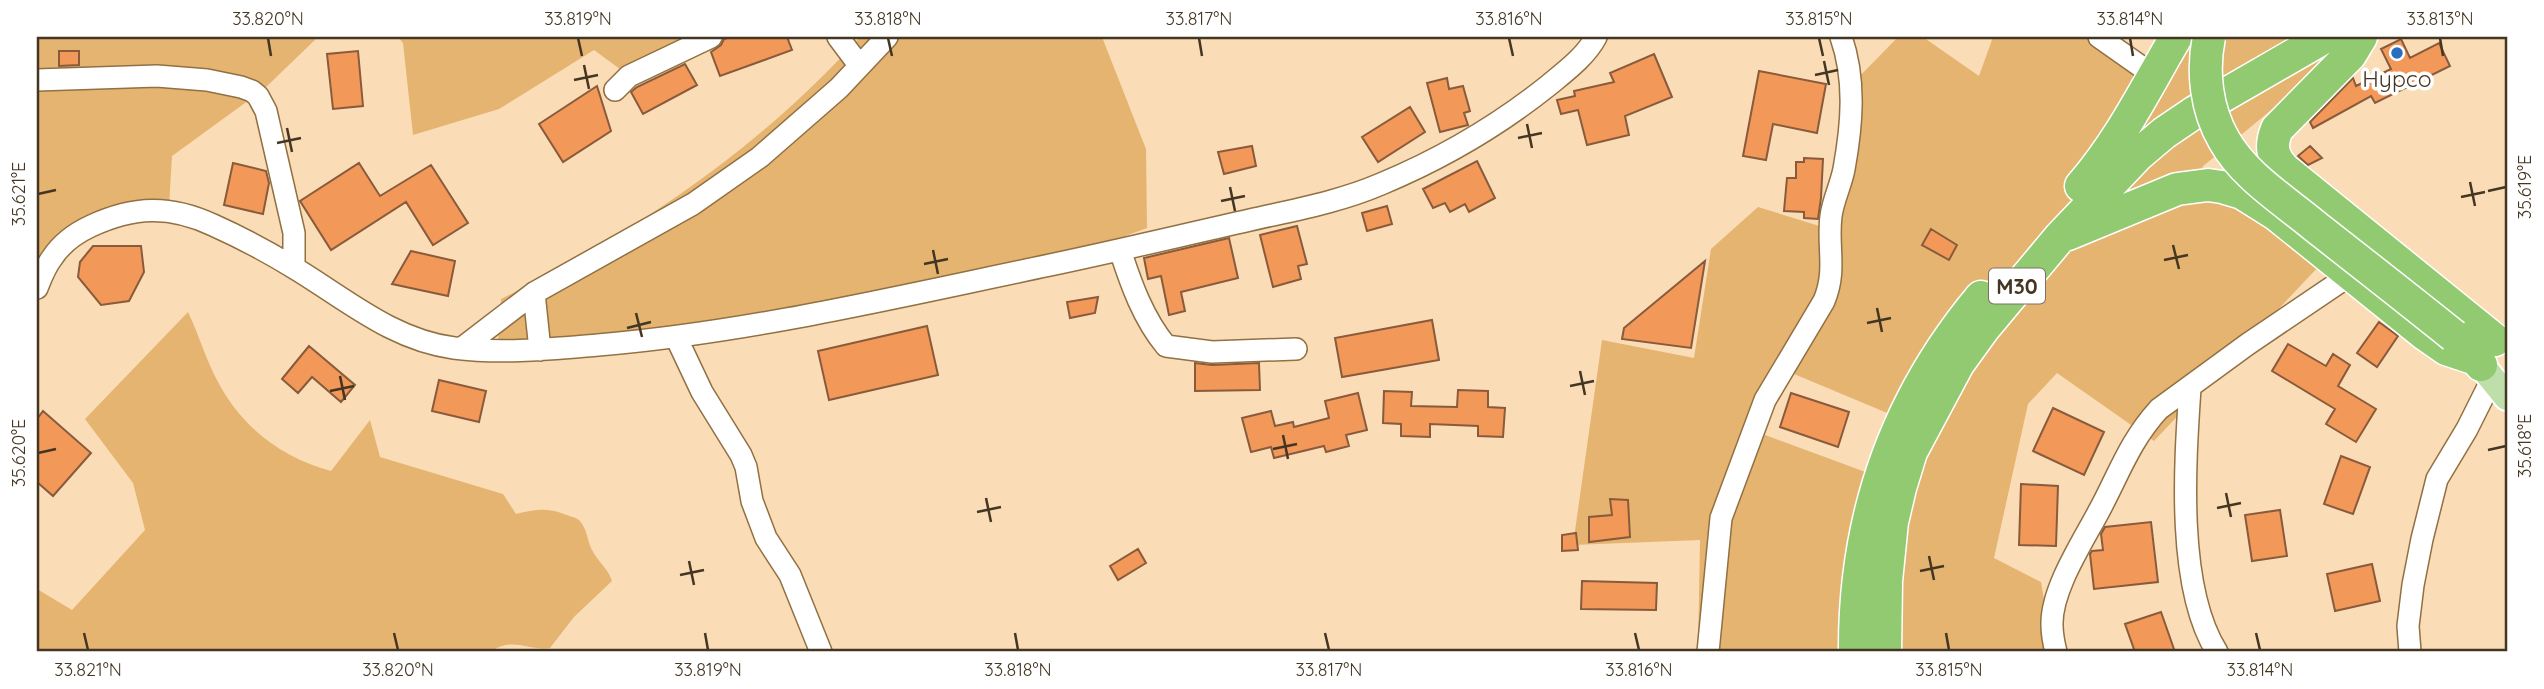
<svg xmlns="http://www.w3.org/2000/svg" width="2544" height="689" font-family="Quicksand,sans-serif">
  <rect width="100%" height="100%" fill="#faddb6"/>
  <!-- green -->
  <path fill="#e5b471" fill-rule="evenodd" d="M37 37H318L263 90 172 156 169 207 111 222 64 256 37 293Z
    M398 37H687L624 72 594 50 499 109 413 135 403 43Z
    M860 37H1102L1146 149 1147 228 1036 269 959 274 655 336 497 356 501 299C635 233 759 149 860 37Z
    M1898 37H1923L1979 76 1993 37H2114L2148 67 2159 37H2360L2202 167 2321 264 2154 441 2057 373 2028 404 1994 558 2041 582 2053 652H1698L1700 540 1573 545 1602 340 1694 358 1711 249 1758 207 1829 229 1854 82ZM1782 369 1904 420 1879 477 1757 432Z
    M188 312C199 335 206 360 218 382 242 428 283 458 331 471L370 420 380 457 503 494 516 514C534 510 546 507 564 514 568 516 575 517 579 520 587 528 587 540 592 550 598 562 608 568 612 581L574 617 550 648C527 651 513 636 490 652H37V589L72 610 145 530 133 483 85 419Z"/>
  <!-- building -->
  <path fill="#f29858" stroke="#895b3c" stroke-width="2" d="M730 37H787L792 50 720 76 711 52 721 45 724 39Z
    M2401 39 2410 58 2439 43 2450 66 2375 103 2371 96 2313 128 2310 122 2353 78 2356 86 2391 69 2381 49Z
    M59 51H79V65L59 66Z
    M358 51 363 106 333 109 327 54Z
    M1654 54 1672 97 1625 116 1629 135 1587 145 1578 110 1561 114 1557 100 1575 96 1574 91 1614 82 1610 73Z
    M685 64 697 85 643 114 631 92 637 87Z
    M1759 71 1826 84 1817 133 1773 124 1766 160 1743 156Z
    M1447 78 1449 89 1463 86 1470 111 1464 113 1468 125 1440 132 1427 83Z
    M597 86 611 131 563 162 539 124Z
    M1410 107 1425 132 1378 162 1362 137Z
    M1252 146 1256 166 1224 174 1218 152Z
    M2310 146 2322 158 2308 165 2298 156Z
    M1804 158 1823 159 1821 198 1818 219 1804 218V212L1784 211 1787 178H1796V162H1804Z
    M1477 161 1495 198 1469 212 1465 204 1450 212 1445 203 1433 208 1423 189Z
    M233 163 266 171 269 183 263 214 224 205Z
    M359 163 380 196 431 165 468 223 433 245 406 202 331 250 300 201Z
    M1387 206 1392 224 1367 231 1362 213Z
    M1297 226 1307 264 1298 266 1301 279 1273 287 1260 235Z
    M1931 229 1957 245 1949 260 1922 245Z
    M1229 238 1238 278 1181 292 1185 311 1169 315 1161 276 1148 279 1144 258Z
    M93 246H141L144 272 129 301 101 305 78 277 80 262Z
    M411 251 455 261 448 296 392 284Z
    M1705 261 1691 348 1622 339 1624 328Z
    M1098 297 1095 313 1070 318 1067 302Z
    M1432 320 1439 360 1342 377 1335 338Z
    M2379 322 2398 336 2377 367 2357 353Z
    M927 326 938 375 829 400 818 351Z
    M2288 344 2326 366 2333 354 2350 365 2338 386 2376 409 2356 442 2326 424 2335 409 2272 371Z
    M309 346 355 385 341 402 312 377 298 393 282 379Z
    M1195 363 1212 365 1259 363 1260 390 1195 391Z
    M439 380 486 391 479 422 432 411Z
    M1458 390 1488 391V407L1505 408 1503 437 1478 436V426L1430 424V437L1401 436V424L1383 423 1384 391 1412 392 1411 406 1457 407Z
    M1358 393 1367 430 1346 435 1349 446 1326 452 1324 446 1274 458 1271 447 1251 452 1242 418 1271 411 1275 426 1293 422 1294 427 1329 418 1325 401Z
    M1791 393 1849 412 1838 447 1780 427Z
    M2053 408 2104 432 2084 475 2033 451Z
    M43 411 91 453 53 496 37 482V419Z
    M2341 456 2370 467 2353 514 2324 504Z
    M2021 484 2058 486 2056 546 2019 545Z
    M1610 499 1628 500 1630 537 1589 542V517L1612 515Z
    M2280 510 2287 556 2252 561 2245 515Z
    M2151 522 2158 582 2094 589 2090 554 2092 551 2103 550 2101 534 2105 527Z
    M1576 533 1578 550 1562 551V535Z
    M1138 549 1146 563 1118 580 1110 566Z
    M2372 564 2380 601 2335 611 2327 574Z
    M1582 581 1657 583 1656 610 1581 609Z
    M2161 612 2175 652H2135L2125 624Z"/>
  <g fill="none" stroke-linecap="round" stroke-linejoin="round">
    <!-- minor casing -->
    <g stroke="#917042" stroke-width="24">
      <path id="minor" d="M838 37 859 65
        M2099 37 2153 75
        M37 80 157 76 207 80 241 87 252 91 258 96 266 111 294 233V267
        M615 90 629 76 711 37
        M1120 250C1131 284 1143 318 1166 346L1212 352 1296 349
        M37 288C41 278 45 267 52 258 61 244 76 233 91 226 134 206 170 205 213 225 242 238 270 253 296 269 347 300 393 340 454 348 502 354 550 349 598 345 751 332 901 296 1050 265 1117 251 1183 235 1250 220 1294 210 1339 202 1381 184 1441 159 1499 125 1549 85 1566 71 1586 56 1596 37
        M534 293 540 350
        M676 337 702 392 741 455 746 467 752 501 766 538 790 575 821 652
        M462 348 534 293 693 204 760 157 839 88 887 37
        M2190 388C2185 463 2176 587 2217 652
        M1708 652 1721 518 1765 400 1824 301C1837 270 1827 247 1831 216 1833 200 1841 185 1844 169 1852 125 1856 80 1841 37
        M2056 652C2054 644 2052 634 2052 625 2051 590 2082 543 2099 511 2119 474 2129 442 2159 409L2248 344 2350 275
        M2410 652 2408 626 2413 585 2422 539 2437 479 2467 429 2492 379"/>
    </g>
    <!-- major casing -->
    <g stroke="#fff" stroke-width="30">
      <path id="major" d="M2481 365 2507 397"/>
    </g>
    <!-- highway casing -->
    <g stroke="#fff" stroke-width="35">
      <path id="highway" d="M2361 37 2350 55 2277 129C2270 146 2272 157 2285 170L2495 340
        M2081 186C2120 141 2146 88 2176 37
        M2068 234 2177 189 2208 185 2222 187 2242 193 2277 215 2426 335 2446 349 2476 359 2481 365
        M1855 652C1854 518 1894 401 1981 297
        M1885 652 1886 581 1892 522 1900 488 1911 452 1958 364 1984 328 2060 237 2138 155 2164 133 2195 112 2325 37"/>
    </g>
    <!-- minor -->
    <use href="#minor" stroke="#fff" stroke-width="21"/>
    <!-- major -->
    <use href="#major" stroke="#bedfaa" stroke-width="26"/>
    <!-- highway -->
    <use href="#highway" stroke="#92ca71" stroke-width="32"/>
    <!-- highway-bridge casing -->
    <g stroke="#fff" stroke-width="35" stroke-linecap="butt">
      <path id="highway-bridge" d="M2209 37C2202 71 2206 109 2224 140 2244 176 2285 201 2316 227 2362 263 2408 299 2454 336"/>
    </g>
    <!-- highway-bridge -->
    <use href="#highway-bridge" stroke="#92ca71" stroke-width="32"/>
  </g>
  <!-- ticks -->
  <path fill="none" stroke="#443622" stroke-width="2.5" d="M268 38 271 56M578 38 582 56M888 38 892 56M1199 38 1202 56M1509 38 1513 56M1819 38 1823 56M2130 38 2133 56M2440 38 2443 56M1824 61 1829 85M584 65 589 89M1815 75 1838 70M574 80 598 75M1527 124 1532 148M287 128 292 152M1518 138 1542 133M277 143 301 138M2470 182 2475 206M1230 187 1235 211M2488 191 2506 187M38 194 56 190M2461 197 2485 192M1221 201 1245 196M2173 245 2179 269M933 250 938 274M2164 260 2188 255M924 264 948 259M1877 308 1882 332M636 313 642 337M1867 323 1891 318M627 328 651 322M1580 371 1585 395M340 376 345 400M1570 386 1594 381M330 391 354 386M1283 435 1288 459M1273 449 1297 444M2488 450 2506 446M38 453 56 449M2226 493 2231 517M986 498 991 522M2217 508 2241 503M977 512 1001 507M1929 556 1934 580M689 561 694 585M1920 571 1944 566M680 575 704 570M84 633 88 650M394 633 398 650M705 633 708 650M1015 633 1018 650M1325 633 1329 650M1635 633 1639 650M1946 633 1949 650M2256 633 2260 650"/>
  <!-- markers -->
  <circle fill="#296ebf" stroke="#fff" stroke-width="2.5" cx="2397" cy="53" r="7"/>
  <g text-anchor="middle" dominant-baseline="central" stroke-width="7" stroke-linejoin="round" paint-order="stroke">
    <!-- shield labels -->
    <rect fill="#fff" stroke="#7c7264" stroke-width="2" x="1989" y="268.5" width="56" height="35" rx="5"/>
    <g font-size="21" font-weight="bold" fill="#443622">
      <text x="2017" y="286">M30</text>
    </g>
    <!-- poi labels -->
    <g font-size="23" fill="#443622" stroke="#fff">
      <text x="2397" y="78">Hypco</text>
    </g>
  </g>
  <!-- border -->
  <rect width="2544" height="689" fill="none" stroke="#ffffff" stroke-width="77"/>
  <rect x="38" y="38" width="2468" height="612" fill="none" stroke="#443622" stroke-width="2.5"/>
  <g font-size="18" text-anchor="middle" fill="#443622">
    <text x="268" y="25">33.820°N</text>
    <text x="578" y="25">33.819°N</text>
    <text x="888" y="25">33.818°N</text>
    <text x="1199" y="25">33.817°N</text>
    <text x="1509" y="25">33.816°N</text>
    <text x="1819" y="25">33.815°N</text>
    <text x="2130" y="25">33.814°N</text>
    <text x="2440" y="25">33.813°N</text>
    <text transform="translate(2525 187) rotate(-90)" y="6">35.619°E</text>
    <text transform="translate(19 194) rotate(-90)" y="6">35.621°E</text>
    <text transform="translate(2525 446) rotate(-90)" y="6">35.618°E</text>
    <text transform="translate(19 453) rotate(-90)" y="6">35.620°E</text>
    <text x="88" y="676">33.821°N</text>
    <text x="398" y="676">33.820°N</text>
    <text x="708" y="676">33.819°N</text>
    <text x="1018" y="676">33.818°N</text>
    <text x="1329" y="676">33.817°N</text>
    <text x="1639" y="676">33.816°N</text>
    <text x="1949" y="676">33.815°N</text>
    <text x="2260" y="676">33.814°N</text>
  </g>
</svg>
